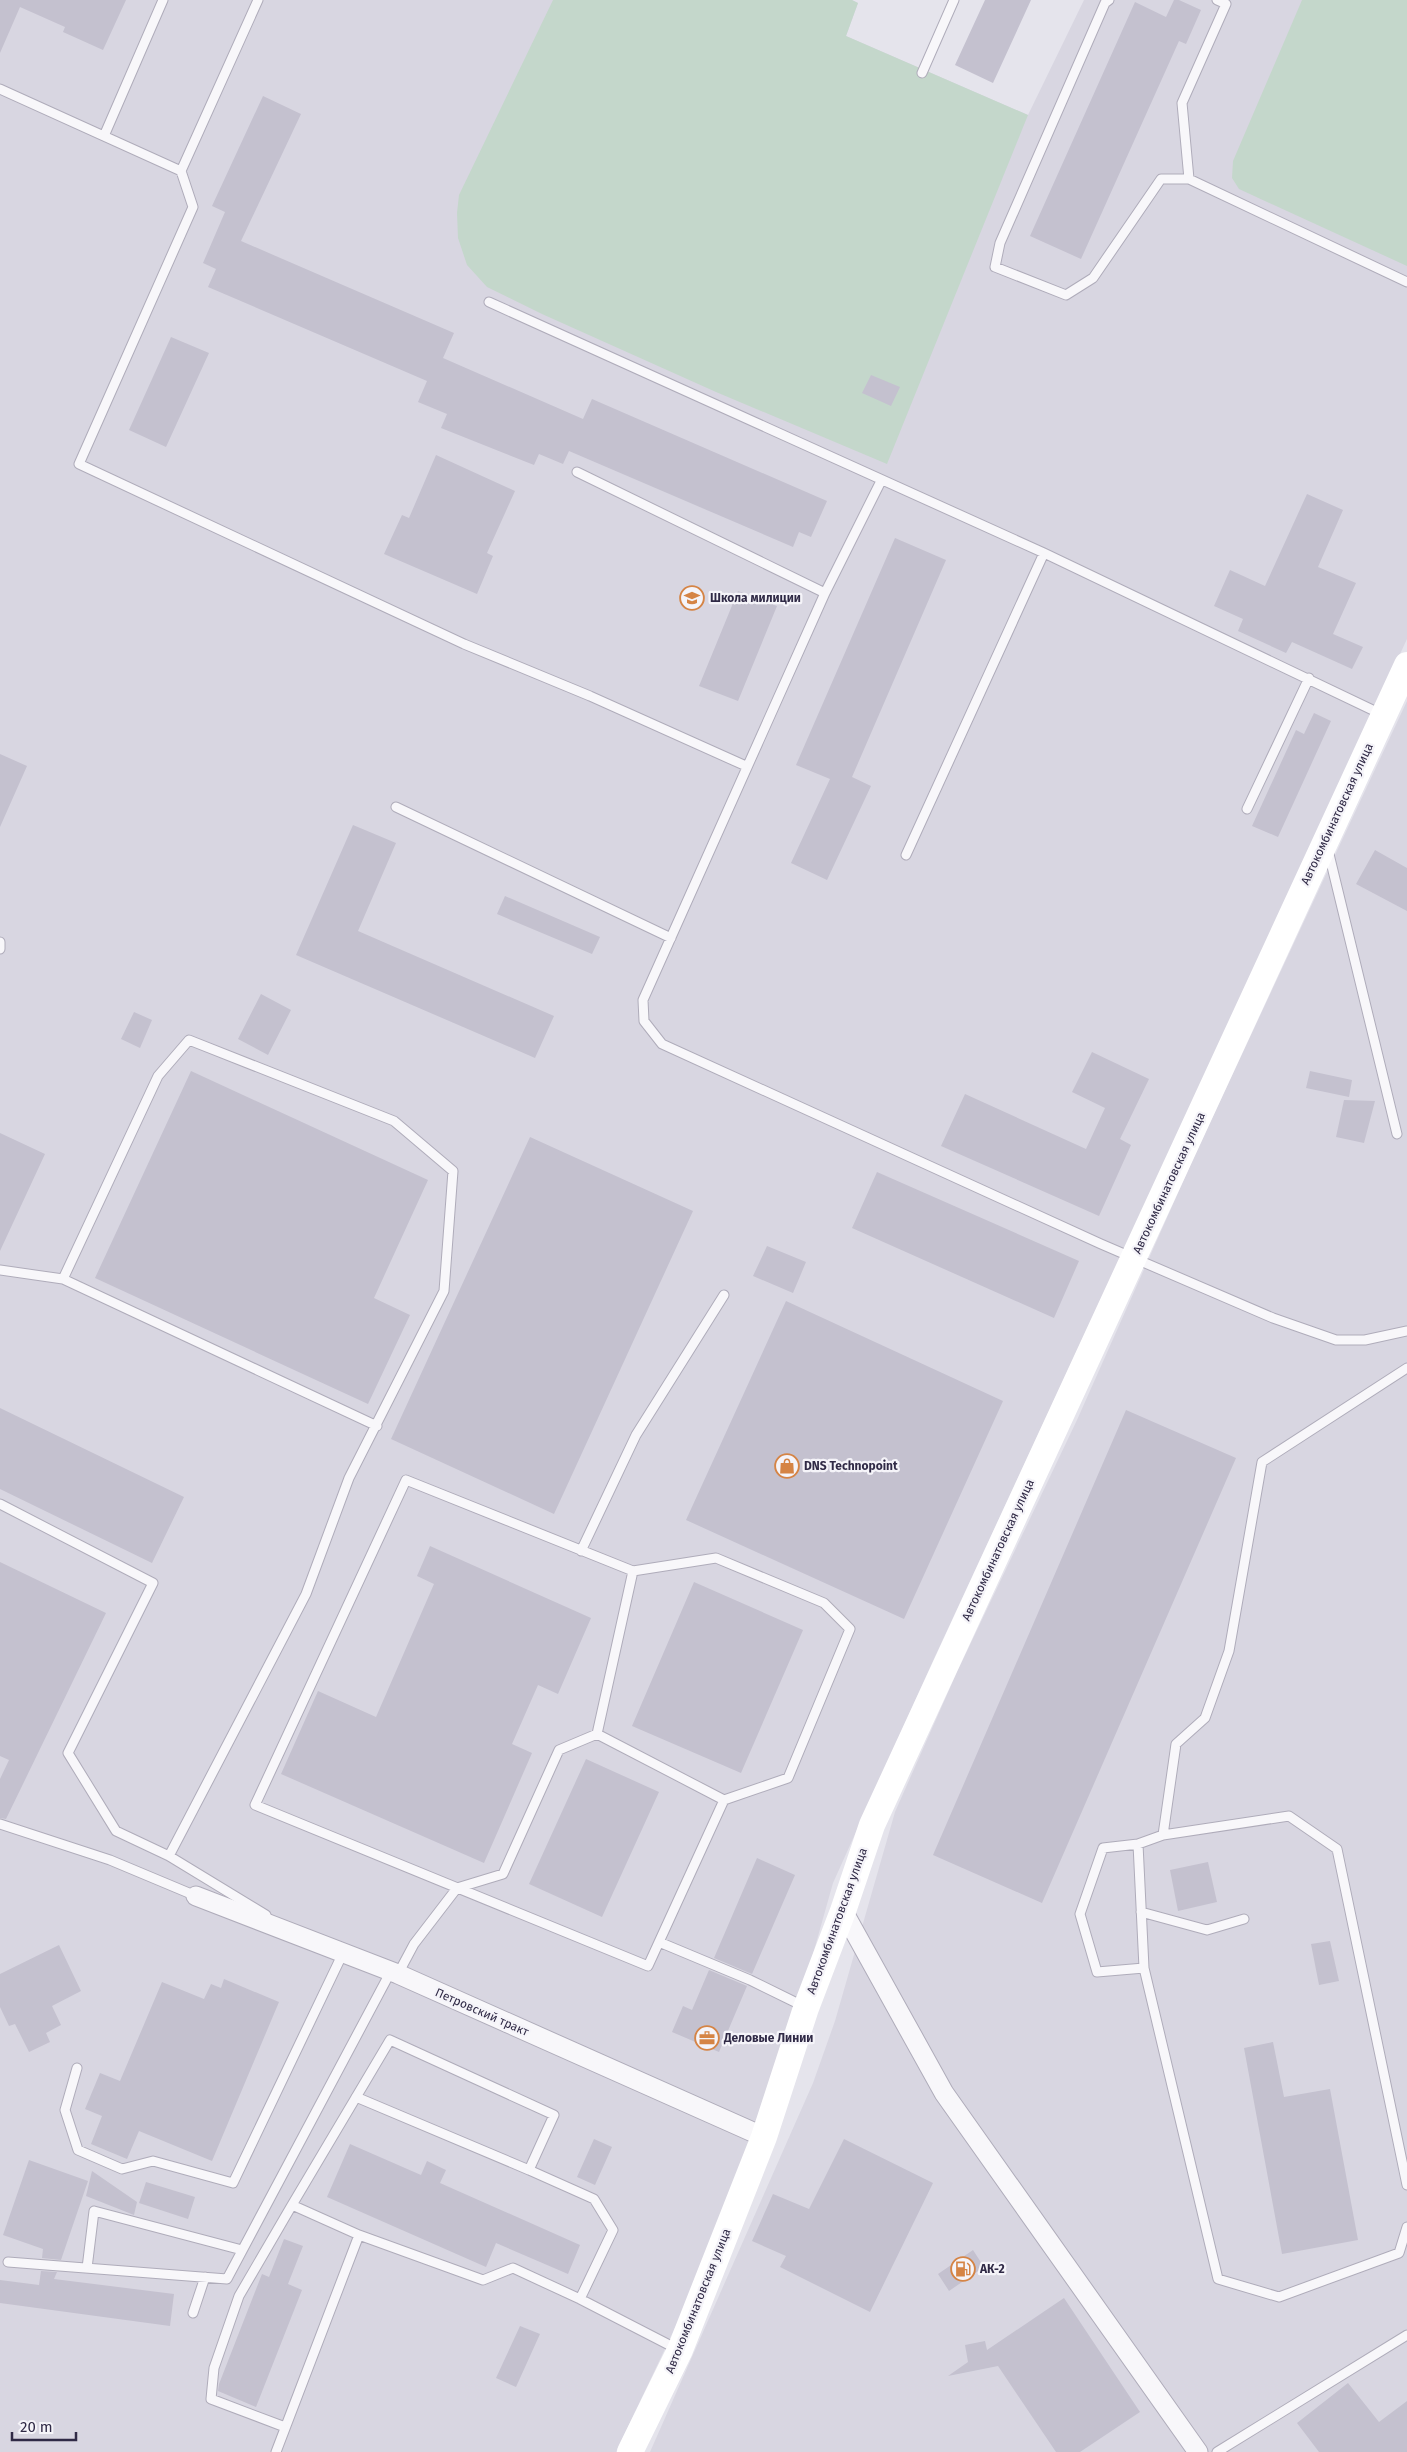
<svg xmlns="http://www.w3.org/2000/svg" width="1407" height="2452" font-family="'Fira Sans',sans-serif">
  <rect width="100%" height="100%" fill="#e5e4ec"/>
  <!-- built -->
  <path fill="#d8d6e1" d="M0 0H852L858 3 846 36 1028 115 1084 0H1407V639L932 1663 833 1883 813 1954 785 2078 691 2294 616 2452H0Z
    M1407 701V2452H650L813 2083 835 2021 895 1812 957 1672 1077 1420 1194 1157Z"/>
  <!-- green -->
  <path fill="#c4d7cb" d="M553 0H852L858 3 846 36 1028 115 887 464 716 392 542 314 487 287 467 265 458 238 457 213 459 195Z
    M1302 0H1407V266L1239 189 1232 178 1233 161Z"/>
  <!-- building -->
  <path fill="#c4c1cf" d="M0 0H126L103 50 63 32 65 27 20 7 0 53Z
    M985 0H1031L993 83 955 65Z
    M1174 0H1179L1201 10 1186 44 1179 41 1081 259 1030 236 1135 2 1166 17Z
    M263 96 301 114 241 241 454 333 443 358 583 419 592 399 827 501 811 537 799 532 793 547 569 451 563 464 539 454 534 465 441 428 447 414 418 402 427 381 208 287 216 269 203 263 225 212 212 206Z
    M171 337 209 353 166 447 129 430Z
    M871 375 900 387 891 406 862 393Z
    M436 455 515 491 487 553 493 556 477 594 384 554 402 515 409 518Z
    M1307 494 1343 510 1318 567 1356 583 1333 634 1363 647 1352 669 1292 642 1286 653 1238 631 1243 619 1214 606 1230 570 1265 586Z
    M895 538 946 560 852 777 871 786 827 880 791 863 830 779 796 765Z
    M738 591 777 606 738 701 699 686Z
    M1314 713 1331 721 1278 837 1252 826 1296 730 1304 734Z
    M0 754 27 766 0 827Z
    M353 825 396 843 358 931 554 1016 535 1058 296 955Z
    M1375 850 1407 868V911L1356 884Z
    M505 896 600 937 592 954 497 914Z
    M261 994 291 1010 268 1055 238 1039Z
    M134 1012 152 1020 140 1048 121 1039Z
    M1092 1052 1149 1079 1120 1139 1131 1145 1099 1216 941 1146 965 1094 1086 1149 1105 1108 1072 1092Z
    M191 1071 428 1180 374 1298 410 1315 368 1404 95 1278Z
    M1310 1071 1352 1080 1349 1097 1306 1088Z
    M1344 1100 1375 1101 1364 1143 1336 1137Z
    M0 1133 45 1154 0 1251Z
    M530 1137 693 1211 554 1514 391 1439Z
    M877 1172 1079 1261 1054 1318 852 1228Z
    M767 1246 806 1262 793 1293 753 1276Z
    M786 1301 1003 1401 904 1619 686 1520Z
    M0 1408 184 1497 152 1563 0 1489Z
    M1126 1410 1236 1458 1042 1903 933 1855Z
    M430 1546 591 1618 558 1694 538 1685 512 1744 532 1753 484 1863 281 1774 318 1691 376 1717 434 1584 417 1576Z
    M0 1562 106 1613 6 1819 0 1818V1779L9 1760 0 1756Z
    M694 1582 803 1630 741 1773 632 1726Z
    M586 1759 659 1792 602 1917 529 1884Z
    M757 1858 795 1875 752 1974 714 1958Z
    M1208 1862 1217 1902 1178 1911 1170 1870Z
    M1330 1941 1339 1981 1319 1985 1311 1944Z
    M59 1945 81 1991 52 2006 61 2025 46 2033 50 2042 29 2052 15 2024 9 2026 0 2007V1974Z
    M709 1970 747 1986 719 2052 672 2032 683 2006 692 2010Z
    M224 1979 279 2002 212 2161 139 2131 127 2159 91 2144 102 2116 85 2109 100 2073 120 2081 162 1982 204 1999 211 1984 221 1988Z
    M1273 2042 1284 2097 1330 2089 1358 2240 1282 2254 1244 2048Z
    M594 2139 612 2147 595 2185 577 2177Z
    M844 2139 933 2183 870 2312 780 2267 786 2256 752 2241 773 2194 809 2209Z
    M350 2144 421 2175 427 2161 446 2170 440 2183 580 2245 568 2274 496 2243 486 2267 327 2197Z
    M29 2160 88 2181 61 2260 42 2258 43 2249 3 2235Z
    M92 2171 137 2202 134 2215 86 2196Z
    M146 2182 195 2197 188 2219 139 2203Z
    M284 2239 303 2246 288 2284 302 2290 256 2407 218 2391 219 2384 262 2274 269 2277Z
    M973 2250 984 2267 949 2291 938 2274Z
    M41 2271 57 2272 54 2279 174 2294 170 2326 0 2303V2280L39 2285Z
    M1064 2298 1140 2412 1080 2452H1056L998 2366 948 2376 968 2362 965 2345 985 2341 987 2350Z
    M520 2326 540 2334 516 2387 496 2378Z
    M1348 2383 1379 2422 1407 2401V2452H1319L1297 2423Z"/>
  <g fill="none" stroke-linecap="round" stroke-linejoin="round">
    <!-- lane casing -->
    <g stroke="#afacba" stroke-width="11">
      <path id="lane" d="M258 0 181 171 193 207 79 464 464 644 590 696 746 766
        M1109 0 1105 3 1000 243 995 267 1066 295 1093 278 1161 179H1189L1407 282
        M922 73 954 0
        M0 89 181 171
        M104 136 163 0
        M1189 179 1182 103 1226 4 1217 0
        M489 302 1044 553 1381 714
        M577 472 825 593
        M881 481 825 593 643 1000 644 1021 662 1044 1101 1244 1273 1318 1336 1340H1365L1407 1331
        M396 807 671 938
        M1247 809 1309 678
        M1328 850 1397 1134
        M906 855 1044 553
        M0 942V949
        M0 1270 63 1279
        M406 1480 633 1571 716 1558 824 1603 850 1629 788 1778 724 1800 648 1966 255 1805Z
        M0 1504 153 1583 68 1753 116 1831 169 1856 266 1915
        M581 1551 636 1435 724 1295
        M597 1734 724 1800
        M0 1824 110 1860 196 1896
        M1163 1835 1289 1816 1337 1849 1407 2185
        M1138 1844 1144 1968 1097 1972 1080 1914 1103 1848 1138 1844 1163 1835 1176 1744 1205 1718 1229 1651 1262 1462 1407 1368
        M169 1856 306 1594 349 1478 444 1291 453 1171 394 1121 189 1040 158 1076 63 1279 377 1426
        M1141 1912 1207 1930 1244 1919
        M659 1942 750 1980 803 2006
        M1144 1968 1218 2279 1279 2297 1399 2253 1407 2227
        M398 1974 414 1944 457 1888 503 1874 559 1750 597 1734 633 1571
        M77 2068 65 2110 78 2150 122 2169 153 2161 233 2183 343 1953
        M529 2170 594 2199 613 2230 580 2299 679 2350
        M292 2205 390 2040 554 2115 529 2170 356 2097
        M359 2235 483 2280 513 2268 580 2299
        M8 2262 227 2279 391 1971
        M87 2268 94 2211 242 2250
        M193 2313 205 2277
        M276 2452 359 2235 292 2205 239 2296 214 2368 211 2399 285 2427
        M1217 2452 1407 2335"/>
    </g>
    <!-- street casing -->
    <g stroke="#afacba" stroke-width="21">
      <path id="street" d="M196 1896 398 1974 764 2137
        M843 1911 944 2093 1198 2452"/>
    </g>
    <!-- lane -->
    <use href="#lane" stroke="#f8f7fa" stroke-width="9"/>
    <!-- street -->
    <use href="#street" stroke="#f8f7fa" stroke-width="19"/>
    <!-- secondary -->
    <path stroke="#fff" stroke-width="26" d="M630 2452 680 2350 764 2137 806 2008 843 1911 872 1825 1407 665"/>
  </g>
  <!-- icons -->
  <defs>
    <g id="university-ring" transform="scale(1.25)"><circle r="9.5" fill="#f5f4f9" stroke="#d58445" stroke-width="1.5"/><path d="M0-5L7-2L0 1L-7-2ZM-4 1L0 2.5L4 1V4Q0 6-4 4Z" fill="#d58445"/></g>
    <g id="shop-ring" transform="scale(1.25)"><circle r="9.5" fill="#f5f4f9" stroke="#d58445" stroke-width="1.5"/><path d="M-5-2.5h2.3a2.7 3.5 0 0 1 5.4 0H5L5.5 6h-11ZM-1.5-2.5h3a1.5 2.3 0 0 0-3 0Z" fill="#d58445"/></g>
    <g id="office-ring" transform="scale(1.25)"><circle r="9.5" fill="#f5f4f9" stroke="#d58445" stroke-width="1.5"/><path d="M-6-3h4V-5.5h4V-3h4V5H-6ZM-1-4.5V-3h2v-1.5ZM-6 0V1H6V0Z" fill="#d58445"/></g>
    <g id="fuel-ring" transform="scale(1.25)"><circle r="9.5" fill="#f5f4f9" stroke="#d58445" stroke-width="1.5"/><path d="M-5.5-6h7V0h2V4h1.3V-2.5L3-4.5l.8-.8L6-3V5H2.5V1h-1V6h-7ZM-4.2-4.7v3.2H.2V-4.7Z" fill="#d58445"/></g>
  </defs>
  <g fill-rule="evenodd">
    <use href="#university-ring" x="692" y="598"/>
    <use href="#shop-ring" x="787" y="1466"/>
    <use href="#office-ring" x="707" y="2038"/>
    <use href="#fuel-ring" x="963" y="2269"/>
  </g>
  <g text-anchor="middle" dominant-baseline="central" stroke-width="4.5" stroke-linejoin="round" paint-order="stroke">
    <!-- poi labels -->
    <g font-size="12" font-weight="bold" fill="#302a46" stroke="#f5f4f9" text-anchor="start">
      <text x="710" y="598">Школа милиции</text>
      <text x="804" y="1466">DNS Technopoint</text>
      <text x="724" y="2038">Деловые Линии</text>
      <text x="980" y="2269">АК-2</text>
    </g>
    <!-- street labels -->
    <g font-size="12" fill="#302a46" stroke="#f5f4f9">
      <text transform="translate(1337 814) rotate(-65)">Автокомбинатовская улица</text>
      <text transform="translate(1169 1183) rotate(-65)">Автокомбинатовская улица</text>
      <text transform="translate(998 1550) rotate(-65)">Автокомбинатовская улица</text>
      <text transform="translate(837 1921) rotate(-70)">Автокомбинатовская улица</text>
      <text transform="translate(482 2012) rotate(24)">Петровский тракт</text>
      <text transform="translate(698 2301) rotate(-68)">Автокомбинатовская улица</text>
    </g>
  </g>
  <!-- scale -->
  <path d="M12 2432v8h64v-8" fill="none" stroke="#302a46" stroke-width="2.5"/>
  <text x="20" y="2432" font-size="15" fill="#302a46" stroke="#f5f4f9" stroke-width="4" paint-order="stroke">20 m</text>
</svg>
